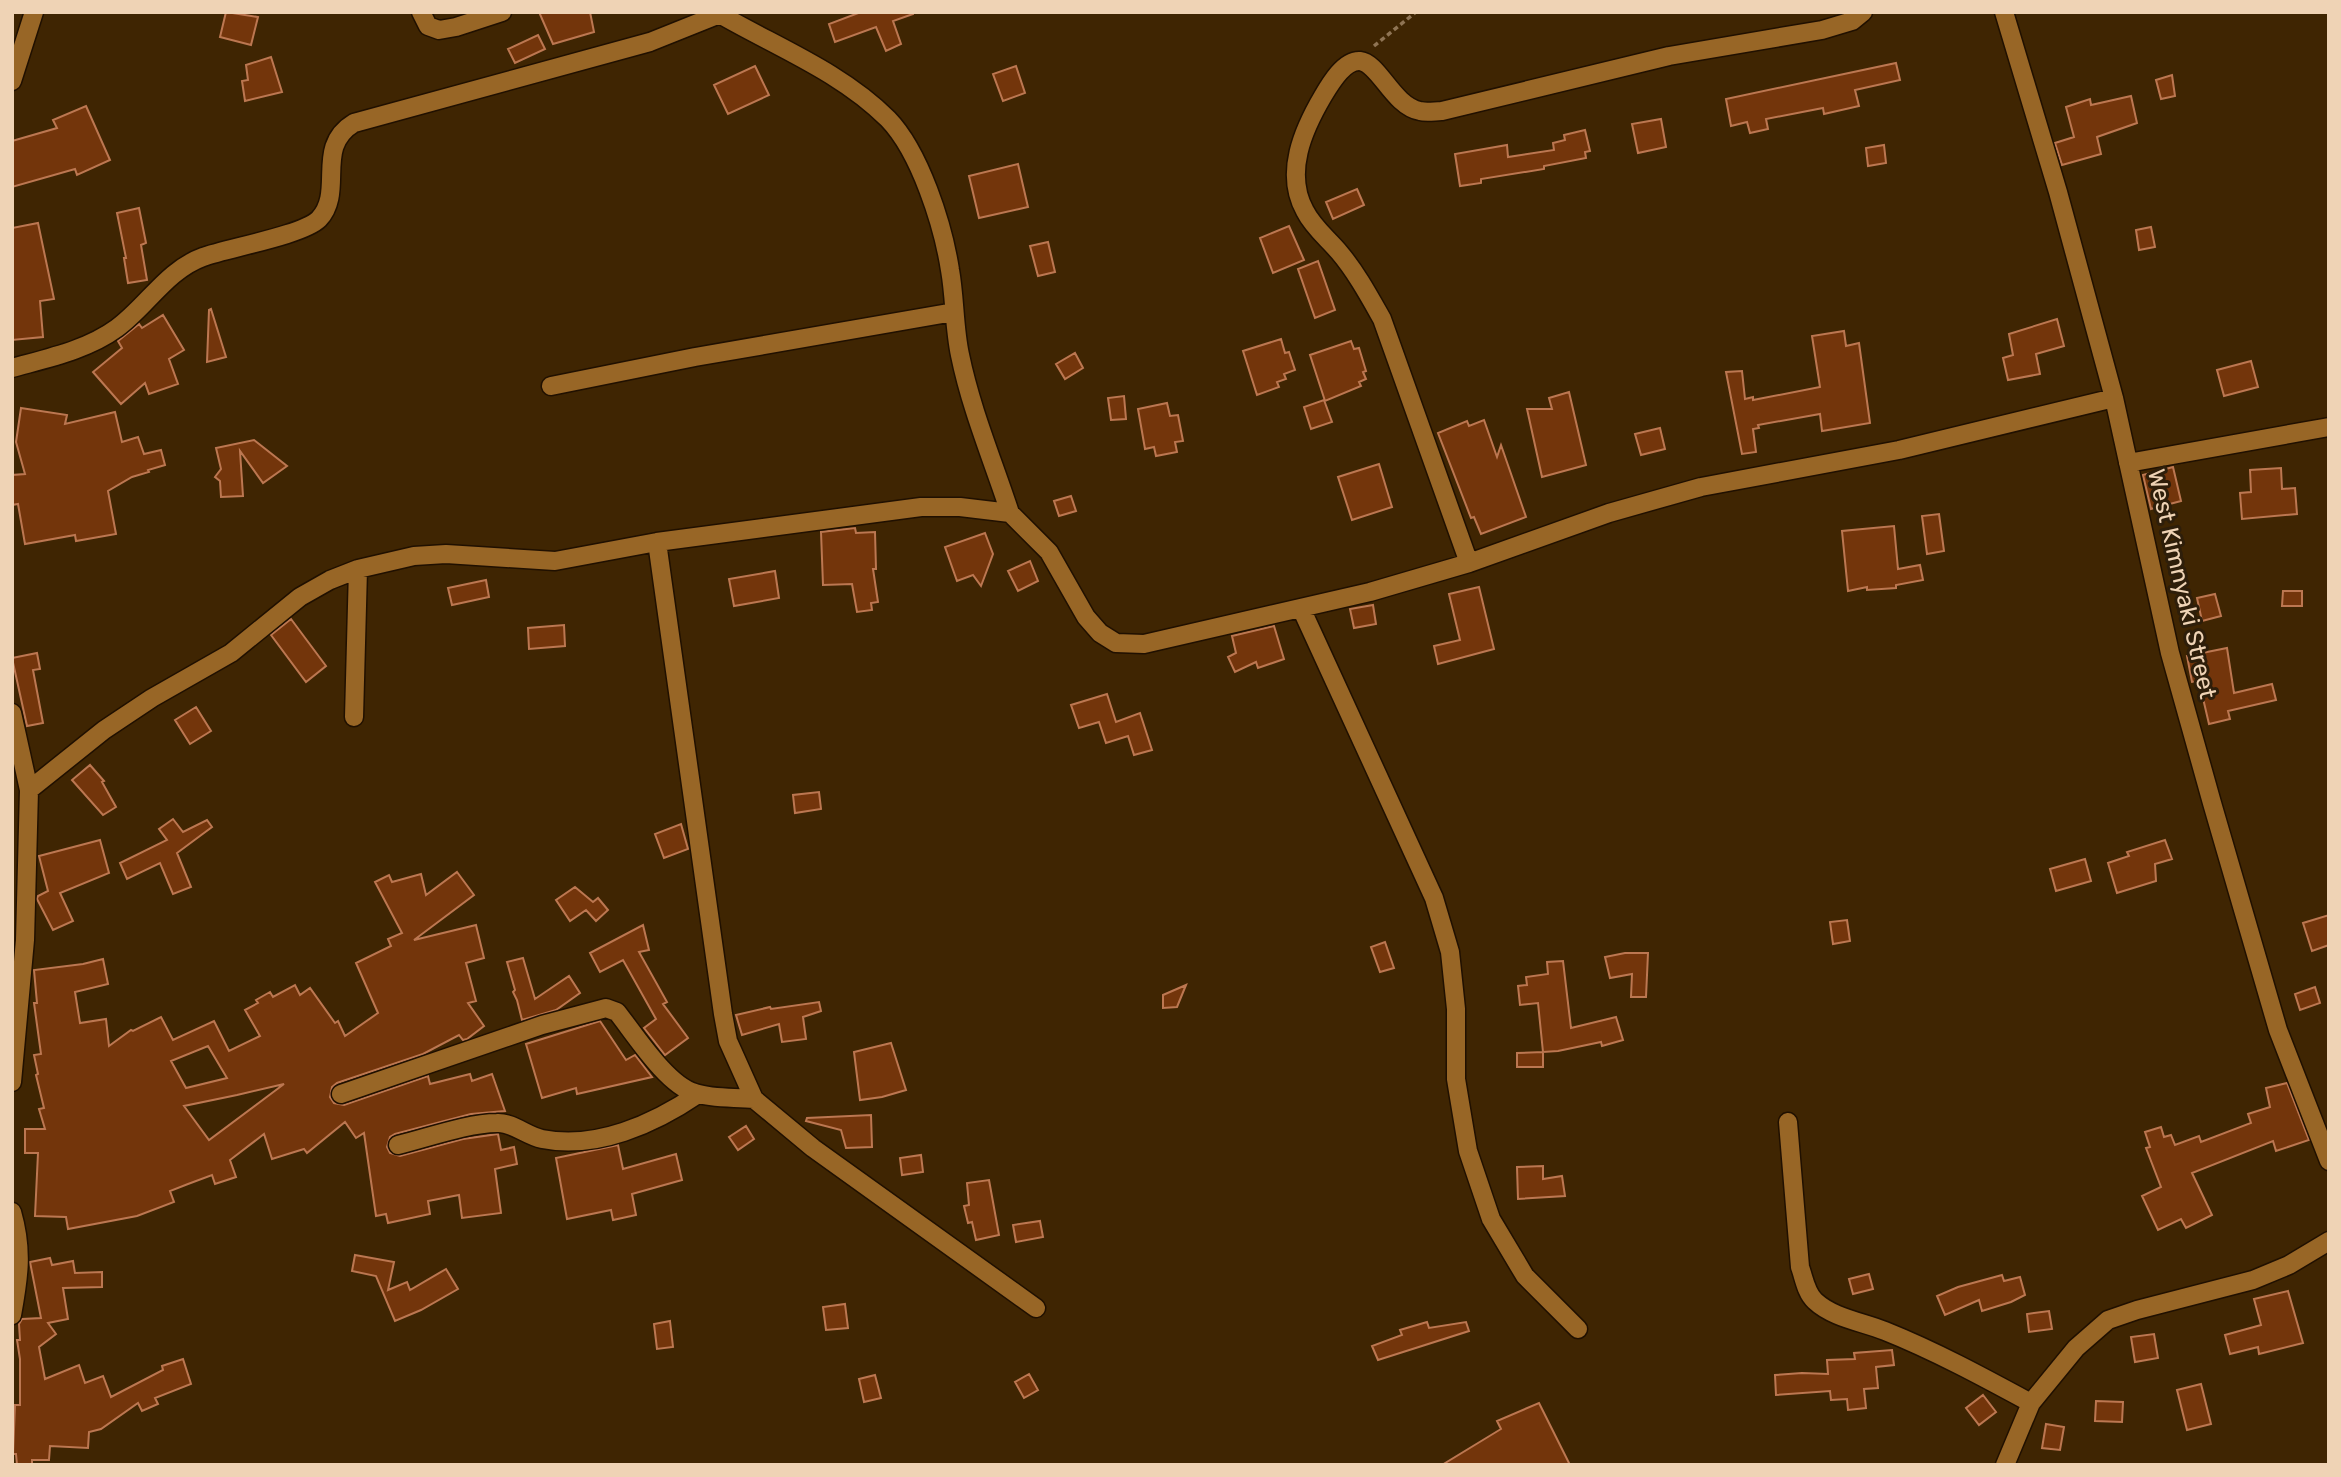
<svg xmlns="http://www.w3.org/2000/svg" width="2341" height="1477" font-family="Rubik,sans-serif">
  <rect width="100%" height="100%" fill="#3f2502"/>
  <!-- building -->
  <path fill="#73350b" stroke="#bc7751" stroke-width="2" fill-rule="evenodd" d="M226 12 258 17 251 45 220 37Z
    M539 12H590L594 32 553 44Z
    M861 12H913V14L893 21 901 44 886 51 876 27 835 42 829 24Z
    M538 35 545 49 515 63 508 49Z
    M271 57 282 92 245 101 242 81 248 80 246 65Z
    M1896 63 1900 80 1855 90 1859 106 1824 114 1823 108 1766 119 1768 129 1750 133 1747 122 1731 126 1726 99Z
    M755 66 769 95 728 114 714 85Z
    M1016 66 1025 93 1003 101 993 74Z
    M2172 75 2175 96 2161 99 2156 80Z
    M2131 96 2137 123 2097 137 2101 154 2062 165 2055 143 2074 137 2066 107 2090 99 2091 105Z
    M86 106 110 160 77 175 75 169 12 187V141L57 128 53 120Z
    M1661 119 1666 147 1638 153 1632 124Z
    M1585 130 1590 151 1585 152 1586 158 1544 166V169L1481 179V183L1460 186 1455 154 1507 145 1508 157 1554 150 1553 143 1565 140 1564 135Z
    M1884 145 1886 163 1868 166 1866 148Z
    M1018 164 1028 207 979 218 969 176Z
    M1357 189 1364 205 1333 219 1326 202Z
    M139 208 146 243 141 245 147 280 128 283 124 258H126L117 213Z
    M38 223 54 299 40 301 43 337 12 340V228Z
    M1289 226 1304 260 1273 273 1260 238Z
    M2151 227 2155 247 2139 250 2136 230Z
    M1048 242 1055 272 1038 276 1030 246Z
    M1318 261 1335 310 1315 318 1298 269Z
    M211 309 226 357 207 362 209 310Z
    M163 315 184 350 169 359 178 384 149 394 145 383 121 404 93 372 122 348 118 341 139 324 142 328Z
    M2057 319 2064 346 2036 354 2040 374 2008 380 2003 358 2013 355 2009 334Z
    M1844 331 1846 346 1859 343 1870 423 1822 431 1820 414 1758 425 1759 428 1753 429 1756 452 1742 454 1726 372 1742 371 1745 399 1753 397V400L1820 387 1812 336Z
    M1281 339 1285 353 1289 352 1295 370 1284 374 1286 379 1277 382 1279 387 1257 395 1243 351Z
    M1351 341 1354 349 1359 348 1366 371 1363 372 1366 379 1359 382 1361 386 1325 401 1310 355Z
    M1075 353 1083 368 1065 379 1056 364Z
    M2251 361 2258 387 2224 396 2217 370Z
    M1569 392 1586 465 1542 477 1527 409H1552L1549 398Z
    M1124 396 1126 419 1111 420 1108 398Z
    M1324 400 1332 422 1311 429 1304 407Z
    M1167 403 1170 416 1178 415 1183 441 1175 442 1177 452 1156 456 1154 447 1145 449 1138 409Z
    M21 408 67 415 65 424 115 412 122 442 138 437 144 454 161 450 165 465 148 470 149 472 132 477 108 491 116 534 76 541 75 535 25 544 18 504 12 505V475L25 474 16 442Z
    M1484 420 1497 457 1501 445 1526 517 1481 534 1474 517 1471 518 1438 433 1467 421 1469 426Z
    M1660 428 1665 449 1641 455 1635 434Z
    M254 440 287 466 263 483 240 451 243 496 221 497 220 481 215 477 221 469 216 448Z
    M1379 464 1392 507 1352 520 1338 477Z
    M2173 467 2181 501 2151 509 2143 475Z
    M2281 468 2282 489 2295 488 2297 514 2242 519 2240 493 2251 492 2250 470Z
    M1071 496 1076 511 1059 516 1054 501Z
    M1939 514 1944 551 1927 554 1922 516Z
    M1894 526 1898 569 1920 565 1923 580 1896 585V588L1867 590V587L1848 591 1842 531Z
    M855 528 856 533 875 532 876 569H873L878 602 871 603 872 610 857 612 852 584 823 585 821 532Z
    M985 533 993 554 981 586 973 575 957 581 945 547Z
    M1030 561 1038 581 1018 591 1008 571Z
    M775 571 779 598 734 606 729 579Z
    M486 580 489 597 452 605 448 588Z
    M1479 587 1494 649 1438 664 1434 646 1460 640 1449 594Z
    M2283 591H2302V606H2282Z
    M2215 594 2221 616 2202 621 2197 598Z
    M1373 605 1376 624 1354 628 1350 609Z
    M291 619 326 666 306 682 271 635Z
    M564 625 565 646 529 649 528 628Z
    M1274 626 1284 659 1258 668 1256 662 1235 672 1228 657 1236 653 1232 636Z
    M2227 648 2234 693 2272 684 2276 700 2228 711 2230 719 2209 724 2199 681 2192 682 2187 656Z
    M37 653 40 669 33 670 43 723 27 726 12 658Z
    M1107 694 1116 722 1140 713 1152 750 1134 755 1128 736 1106 743 1099 722 1079 728 1071 705Z
    M196 707 211 731 190 744 175 720Z
    M90 765 104 781 102 782 116 807 103 815 72 780Z
    M819 792 821 809 795 813 793 795Z
    M173 819 183 832 207 820 212 827 177 853 191 887 173 894 160 863 127 879 120 863 167 840 159 829Z
    M681 824 688 849 664 858 655 834Z
    M100 840 109 873 60 893 73 921 53 930 37 899 38 896 48 891 39 856Z
    M2165 840 2172 859 2155 864 2156 881 2117 893 2108 863 2129 856 2127 852Z
    M2085 859 2091 881 2056 891 2050 869Z
    M457 872 474 895 414 940 476 925 484 958 466 963 476 1001 468 1003 484 1026 467 1039 463 1040 459 1035 423 1054 337 1083 332 1087 330 1097 334 1103 344 1105 428 1076 430 1084 470 1074 472 1081 492 1074 505 1111 471 1114 395 1134 390 1137 387 1147 390 1153 400 1156 463 1139 498 1134 501 1150 514 1147 517 1164 495 1169 501 1213 462 1218 459 1195 428 1201 430 1214 388 1223 386 1214 376 1216 364 1133 356 1138 345 1122 307 1153 304 1149 272 1159 264 1134 230 1160 236 1177 215 1184 212 1175 188 1184 170 1191 174 1202 137 1216 68 1229 66 1217 35 1216 38 1153H25V1129H45L39 1109 44 1108 36 1075 38 1074 34 1055 41 1054 34 1003H37L34 970 83 964 103 959 108 984 75 992 80 1023 106 1019 109 1046 131 1030 133 1031 161 1017 173 1040 214 1021 229 1051 260 1036 245 1010 258 1003 256 1000 270 992 273 997 295 985 300 995 310 988 335 1023 338 1021 345 1036 378 1013 356 963 391 946 388 939 402 933 375 882 389 875 392 882 421 874 426 895ZM208 1046 227 1078 186 1088 171 1061ZM284 1084 209 1140 184 1106 237 1095Z
    M575 887 593 902 598 898 608 910 596 921 586 910 570 921 556 900Z
    M2329 915V945L2312 951 2303 923Z
    M1847 920 1850 941 1833 944 1830 922Z
    M643 925 649 950 639 952 667 1002 663 1004 688 1038 665 1055 644 1028 656 1019 623 960 600 972 590 953Z
    M1385 942 1394 968 1380 972 1371 947Z
    M1625 953H1648L1646 997H1631L1632 974 1610 978 1605 957Z
    M523 958 535 999 569 976 580 993 556 1010 522 1020 517 1000 513 992 515 990 507 962Z
    M1563 961 1571 1028 1616 1017 1623 1040 1602 1046 1601 1042 1558 1051 1543 1052 1538 1003 1520 1005 1518 986 1527 985 1526 977 1548 974 1547 962Z
    M1186 985 1177 1007 1163 1008V995Z
    M2315 987 2320 1003 2300 1010 2295 994Z
    M819 1002 821 1011 803 1017 806 1039 782 1042 779 1024 742 1035 736 1015 770 1007 771 1009Z
    M600 1021 626 1060 635 1055 652 1077 577 1094 576 1088 542 1098 526 1044Z
    M891 1043 906 1090 882 1097 860 1100 854 1052Z
    M1543 1052V1067H1517V1053Z
    M2287 1083 2309 1140 2276 1151 2273 1141 2192 1173 2212 1215 2186 1228 2181 1219 2158 1230 2142 1196 2161 1187 2146 1148 2150 1147 2145 1132 2161 1127 2164 1137 2171 1135 2175 1145 2199 1136 2201 1142 2251 1123 2248 1114 2270 1107 2266 1088Z
    M871 1115 872 1147 846 1148 841 1130 806 1121 807 1118Z
    M746 1126 754 1139 738 1150 729 1137Z
    M618 1145 623 1169 676 1154 682 1180 632 1194 636 1215 613 1220 611 1210 567 1219 556 1158Z
    M921 1155 923 1172 902 1175 900 1158Z
    M1543 1166V1179L1562 1176 1565 1196 1518 1199 1517 1167Z
    M989 1180 999 1235 976 1240 972 1222 968 1223 964 1206 969 1205 967 1183Z
    M1040 1221 1043 1237 1016 1242 1013 1225Z
    M355 1255 394 1262 388 1290 407 1282 410 1290 446 1269 458 1289 421 1310 395 1321 376 1276 352 1271Z
    M50 1258 52 1265 73 1261 75 1273 102 1272V1287L63 1288 68 1319 48 1323 56 1334 39 1347 45 1379 79 1365 85 1383 103 1376 111 1397 163 1370 162 1366 183 1359 191 1384 155 1398 158 1404 142 1411 138 1403 101 1429 89 1432 88 1448 50 1446 49 1460H32V1465H17L16 1454H13L15 1405H20V1359L17 1340H20L19 1324 22 1319 41 1318 30 1262Z
    M1869 1274 1873 1289 1853 1294 1849 1279Z
    M2002 1275 2004 1281 2020 1277 2025 1295 2011 1302 1982 1311 1979 1300 1945 1315 1937 1296 1958 1287Z
    M2288 1291 2303 1343 2259 1354 2258 1347 2230 1354 2225 1335 2261 1325 2254 1299Z
    M845 1304 848 1328 826 1330 823 1307Z
    M2049 1311 2052 1329 2029 1332 2027 1314Z
    M670 1321 673 1347 657 1349 654 1324Z
    M1427 1322 1429 1328 1466 1322 1469 1331 1378 1360 1372 1346 1402 1335 1400 1330Z
    M2154 1334 2158 1358 2135 1362 2131 1337Z
    M1892 1350 1894 1365 1876 1367 1878 1388 1864 1389 1866 1408 1848 1410 1847 1399 1831 1400 1830 1391 1776 1395 1775 1375 1802 1373 1828 1374 1827 1360 1855 1359 1854 1353Z
    M1029 1374 1038 1390 1024 1398 1015 1382Z
    M875 1375 881 1398 864 1402 859 1379Z
    M2201 1384 2211 1424 2187 1430 2177 1390Z
    M1983 1395 1996 1412 1979 1425 1966 1408Z
    M2096 1401 2123 1402 2122 1422 2095 1421Z
    M1539 1403 1570 1465H1442L1501 1429 1497 1421Z
    M2046 1424 2064 1427 2060 1450 2042 1448Z"/>
  <g fill="none" stroke-linecap="round" stroke-linejoin="round">
    <!-- street casing -->
    <g stroke="#201000" stroke-width="21">
      <path id="street" d="M421 12 428 26 439 30 456 27 502 12
        M716 12C774 46 840 71 888 119 920 152 943 225 950 270 955 298 954 327 960 355 971 409 993 461 1010 513
        M2004 12 2058 192 2114 398 2170 653 2212 803 2278 1030 2329 1161
        M12 81 34 12
        M12 368C48 358 87 350 117 328 147 306 167 270 203 257 228 248 303 235 319 219 345 191 314 147 354 123L650 42 720 14
        M551 386 695 357 954 312
        M2128 463 2329 427
        M657 542 723 1014 728 1041 754 1099 813 1148 1036 1308
        M1469 563 1382 319C1369 296 1356 272 1339 252 1327 238 1313 227 1305 211 1284 173 1303 130 1323 96 1330 84 1344 60 1360 61 1379 63 1393 106 1420 111 1427 113 1435 111 1442 111L1669 56 1822 30 1852 21 1863 12
        M1301 608 1434 898 1450 952 1456 1009V1079L1468 1151 1491 1219 1525 1276 1578 1329
        M12 713 29 790 25 940 12 1082
        M354 717 358 569
        M29 790 104 730 152 698 231 653 300 597 330 580 358 569 414 556 446 554 555 561 657 542 921 507H960L1010 513 1049 552 1086 617 1100 633 1116 643 1144 644 1370 592 1469 563 1609 513 1701 487 1899 450 2114 398
        M341 1094 542 1025 606 1008 617 1012C636 1036 667 1085 695 1093 713 1099 735 1097 754 1099
        M1788 1122 1800 1267C1804 1278 1806 1293 1815 1301 1833 1318 1863 1322 1885 1331 1935 1351 1983 1377 2031 1403
        M398 1145C427 1138 468 1123 497 1123 512 1122 527 1136 542 1139 596 1150 654 1124 698 1094
        M12 1212C23 1250 19 1277 12 1315
        M2005 1465 2031 1403 2076 1348 2108 1320 2137 1310 2253 1280 2289 1265 2329 1241"/>
    </g>
    <!-- path -->
    <path stroke="#8f7454" stroke-width="3.5" stroke-dasharray="5 3.5" stroke-linecap="butt" d="M1374 46 1416 12"/>
    <!-- street -->
    <use href="#street" stroke="#986626" stroke-width="18"/>
  </g>
  <g text-anchor="middle" dominant-baseline="central" stroke-width="6" stroke-linejoin="round" paint-order="stroke">
    <!-- street labels -->
    <g font-size="24" fill="#efd3b5" stroke="#2e1e0a">
      <text transform="translate(2182 584) rotate(77)">West Kimnyaki Street</text>
    </g>
  </g>
  <!-- border -->
  <rect width="2341" height="1477" fill="none" stroke="#efd3b5" stroke-width="28"/>
</svg>
